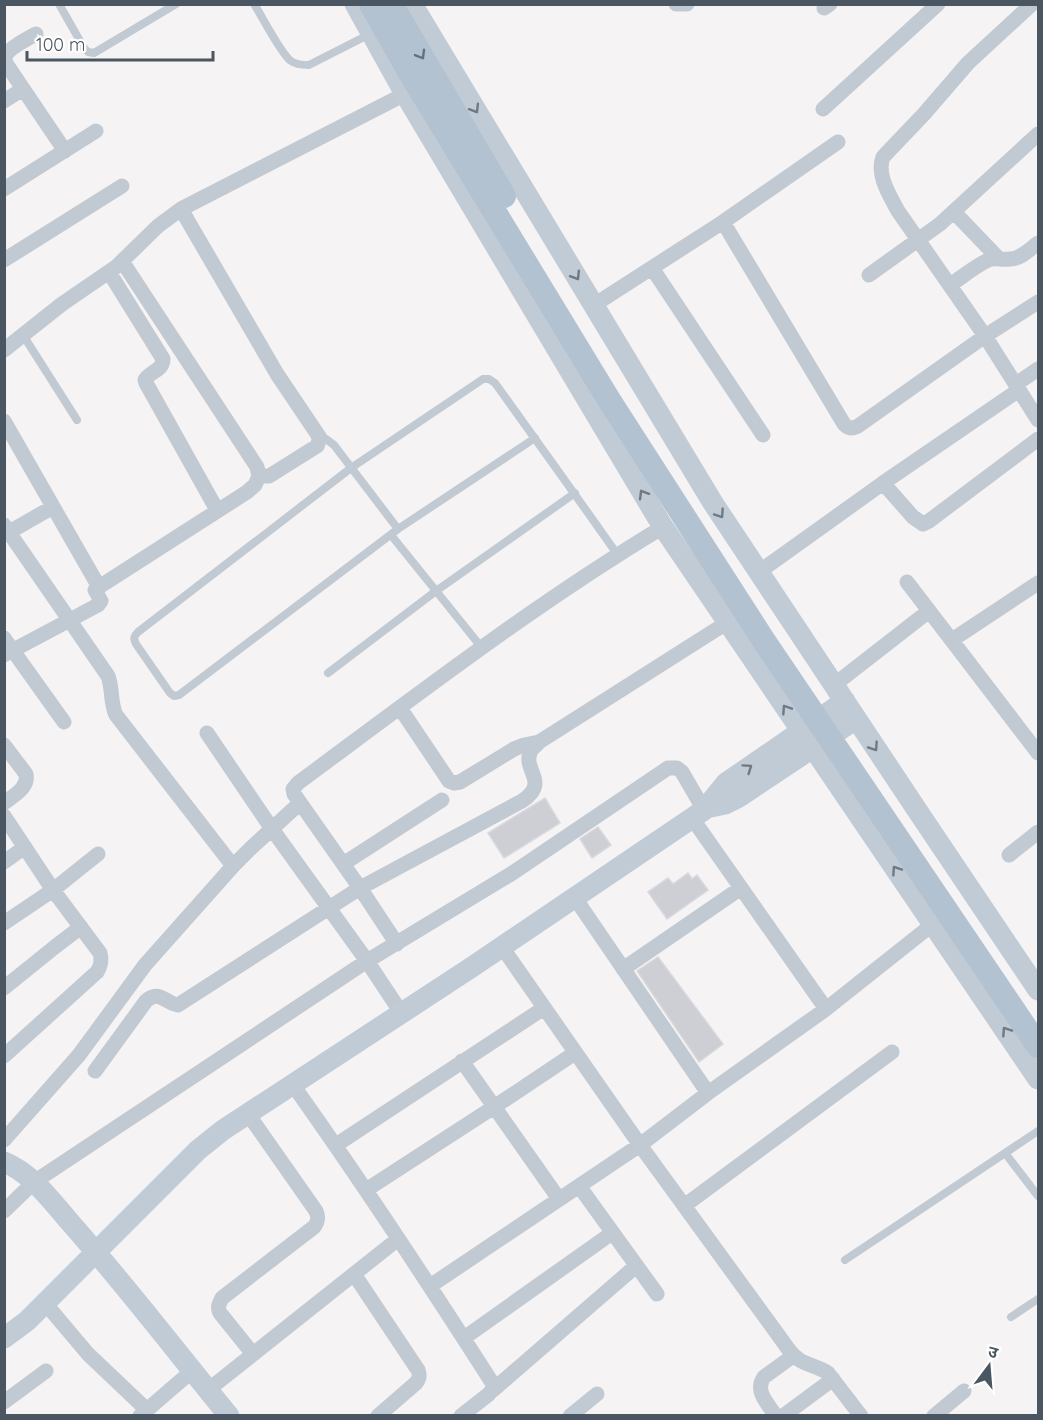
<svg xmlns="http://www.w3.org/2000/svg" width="1043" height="1420" font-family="Quicksand,'Noto Sans Devanagari',sans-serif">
  <rect width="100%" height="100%" fill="#f5f3f3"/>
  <!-- building -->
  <path fill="#cdcfd5" stroke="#d7d9de" stroke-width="1.5" d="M545 798 560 823 504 858 488 833Z
    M598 827 611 845 592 858 580 839Z
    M688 873 692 879 697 875 708 890 667 919 648 892 668 878 673 884Z
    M658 957 723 1044 699 1062 637 971Z"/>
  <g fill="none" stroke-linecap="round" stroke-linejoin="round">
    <!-- lane -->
    <path stroke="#c1cad2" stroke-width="8" d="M59 4 84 48 88 52 94 53 176 4
      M254 4C262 16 281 54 291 61 296 65 303 65 309 65L370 34
      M23 335 77 420
      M320 438 326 439 334 445 398 529
      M535 438 398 529 179 695 174 696 170 693 136 644C133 638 134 636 138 632L351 468 483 379H489L495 383C536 440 577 497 617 554
      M391 535 482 648
      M328 673 436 591 575 493
      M1005 1153 1038 1196
      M845 1260 1038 1131
      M1011 1317 1038 1299"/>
    <!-- street -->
    <path stroke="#c1cad2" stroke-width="15" d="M676 4H687
      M1032 4 968 63 924 114 883 157C876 175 890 196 898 211L985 336 1038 420
      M824 8 830 4
      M36 34C29 38 9 48 6 55 4 59 5 61 7 65L65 151
      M4 101 23 89
      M823 109 938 4
      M4 189 96 131
      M181 209 277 374 320 438 317 446 274 473 269 476H259
      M954 212 999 259
      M723 222 844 424C849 429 852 429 858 426L985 336 1038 302
      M4 260 122 186
      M652 268 763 435
      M109 272 163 359C163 371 150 371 145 380L146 383 217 510
      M869 275 940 224 1038 134
      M950 285C961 278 979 263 991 259 997 258 1003 260 1010 259 1021 259 1030 249 1038 243
      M594 305 723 222 838 142
      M4 350 62 304 116 267 158 226 181 209 405 94
      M1016 384 1038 369
      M4 421 95 580 98 584 102 585 247 492 255 485 259 476 257 467 122 261
      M883 483 913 517 923 524 929 521 1038 439
      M4 525 108 676C113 689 110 703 116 715L233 866
      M4 535 53 507
      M759 572 883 483 1019 390
      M907 582 1038 753
      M4 638 64 722
      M952 640 1038 583
      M4 655 98 605 101 601 95 590 102 585
      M834 685 929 611
      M400 708 449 781 454 783 460 782 514 749 524 745 539 742
      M207 733 272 829 367 961 402 1014
      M4 745 26 774C29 788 14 795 4 803
      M4 816 53 890 100 953C102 961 101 966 97 972L4 1056
      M692 818 826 1009
      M1009 855 1038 832
      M4 862 25 847
      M343 864 442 800
      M575 898 708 1093
      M4 923 53 890 98 854
      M397 944 360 888 294 794 293 789 298 783C417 695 535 604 663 527
      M502 947 640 1145 789 1350C801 1366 812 1363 828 1373L861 1416
      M623 969 741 888
      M4 988 56 946 81 927
      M462 1061 559 1199
      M95 1071 146 1001C159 989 165 1003 178 1005L360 888 522 801C552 781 519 769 532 749 534 747 537 745 539 742L728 622
      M293 1085C362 1182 427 1281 491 1381 494 1387 493 1390 489 1394L461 1416
      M248 1114 316 1211C319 1218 318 1222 314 1227L222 1298C219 1304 217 1307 220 1313L253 1354
      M4 1140 79 1055 145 965 233 866 251 848 300 803
      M336 1145 544 1008
      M579 1186 657 1294
      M366 1190 494 1107 575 1053
      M684 1206 892 1052
      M4 1211 34 1182 367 961 511 874 668 768H677L682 772 704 810
      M354 1274 418 1370C420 1375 420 1378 416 1383L378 1416
      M430 1286 640 1145 708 1093 826 1009 933 924
      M45 1303 88 1354 147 1410
      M464 1338 612 1233
      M208 1390 398 1239
      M493 1390 636 1266
      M4 1402 46 1371
      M140 1416 192 1371
      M570 1416 597 1394
      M776 1416C768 1404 754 1391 764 1377L793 1356
      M783 1416 833 1379
      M934 1416 964 1391"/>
    <!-- secondary -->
    <path stroke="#c1cbd6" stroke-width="21" d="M355 4 405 94 663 527 1038 1079
      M412 4 713 503 917 810 1038 990
      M706 808 725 804 739 797 856 719
      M4 1162C31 1173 50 1199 68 1220 124 1283 175 1350 229 1416
      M4 1338 27 1321 198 1150 223 1130 472 967 704 810 726 783 845 701"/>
    <!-- primary -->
    <path stroke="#b3c2d1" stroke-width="24" d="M371 4 410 73 609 400 764 641 1038 1046
      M391 4 504 196"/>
  </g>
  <!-- one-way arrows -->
  <defs><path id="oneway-chevron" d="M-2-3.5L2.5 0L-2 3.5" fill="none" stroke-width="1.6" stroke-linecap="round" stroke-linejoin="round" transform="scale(1.5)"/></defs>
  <use stroke="#64717d" href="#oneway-chevron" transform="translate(421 55) rotate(60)"/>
  <g stroke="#6e7984">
    <use href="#oneway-chevron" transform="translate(475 109) rotate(59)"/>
    <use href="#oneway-chevron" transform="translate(576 276) rotate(58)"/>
    <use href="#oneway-chevron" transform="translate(643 494) rotate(-121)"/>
    <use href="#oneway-chevron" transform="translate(720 514) rotate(56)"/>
    <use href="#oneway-chevron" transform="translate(786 709) rotate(-124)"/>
    <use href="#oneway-chevron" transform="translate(874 747) rotate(56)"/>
    <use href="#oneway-chevron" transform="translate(748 768) rotate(-35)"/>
    <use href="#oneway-chevron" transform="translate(896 870) rotate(-124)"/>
    <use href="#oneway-chevron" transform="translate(1006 1031) rotate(-124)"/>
  </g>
  <!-- border -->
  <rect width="1043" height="1420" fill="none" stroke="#4a5661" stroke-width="12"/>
  <!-- north arrow -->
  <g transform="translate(989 1366) rotate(16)" stroke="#ffffff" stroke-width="4.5" paint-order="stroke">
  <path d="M0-4.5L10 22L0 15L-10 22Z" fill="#4a5661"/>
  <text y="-9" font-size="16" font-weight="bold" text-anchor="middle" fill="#4a5661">उ</text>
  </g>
  <!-- scale -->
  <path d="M27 51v9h186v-9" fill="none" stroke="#4a5661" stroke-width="3"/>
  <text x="36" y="51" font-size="18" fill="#4a5661" stroke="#ffffff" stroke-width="4.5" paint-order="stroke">100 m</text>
</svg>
